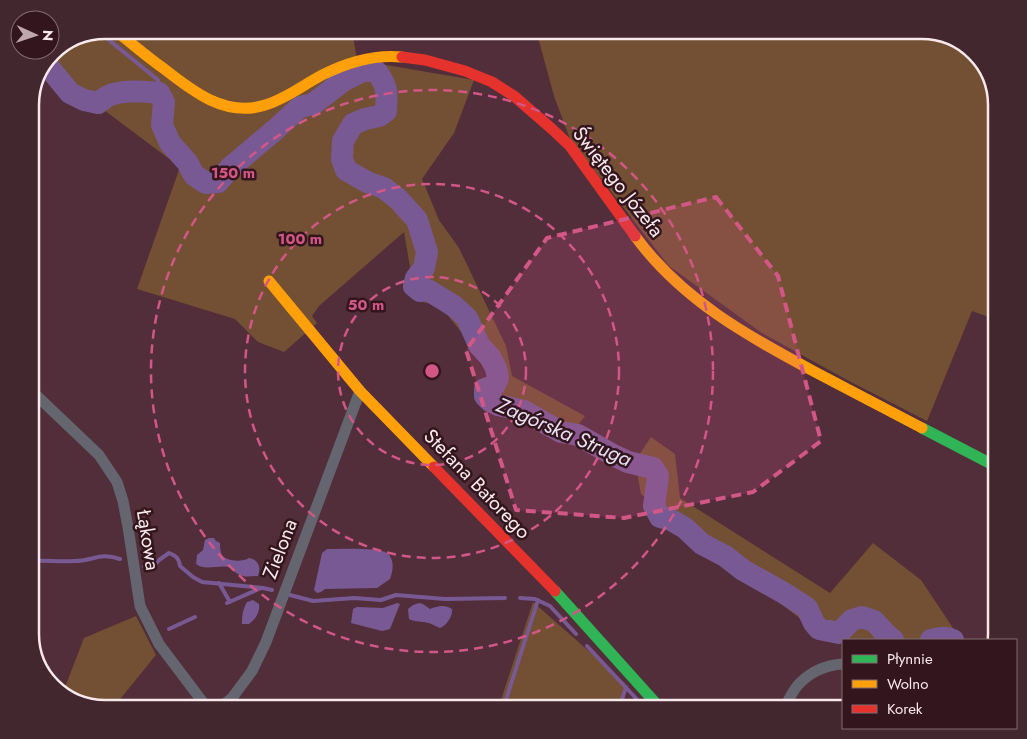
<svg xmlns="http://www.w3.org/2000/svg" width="1027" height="739" font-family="Jost,sans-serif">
  <rect width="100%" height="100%" fill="#512e39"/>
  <!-- green -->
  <path fill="#735033" d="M105 30H352L357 60 474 80 454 133 422 179 439 220 459 248 506 346 512 376 585 416 578 425 537 424 493 396 487 366 458 328 440 306 423 302 406 286 410 267 404 232 319 306 312 316 317 323 284 352 258 342 235 319 137 289 180 167 72 86 41 77 55 49Z
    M536 30H922L967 45 989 72 997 105V320L972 311 927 421 849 381 762 333 669 266 570 139 554 96Z
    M651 437 675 454 680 498 830 593 873 543 921 580 961 640H843V642L826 639 641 494 635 461Z
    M533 602 625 683 618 709H498Z
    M136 616 156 655 112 709H105L62 695 84 638Z"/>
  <!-- water -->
  <path fill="#785994" d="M209 538H214L216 541 220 543C220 547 220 551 222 555 227 562 243 562 249 558 259 560 261 567 258 576 251 576 244 578 238 574 234 572 232 568 228 567 217 565 205 571 196 564L197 555 203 550 205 540Z
    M327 549C339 549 379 547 387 553 395 559 393 571 390 579L377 588 325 589 321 592 317 593 314 590 322 553Z
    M253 600 259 604C260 612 256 619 249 624H242C242 615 243 609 247 602Z
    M397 603 400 604 390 629 382 631 351 623 353 609 357 607 383 608Z
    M419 603 423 604 430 609C437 606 445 604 452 609 453 616 446 626 440 628 435 626 429 622 423 622 417 621 415 622 409 619L408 609 413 605Z"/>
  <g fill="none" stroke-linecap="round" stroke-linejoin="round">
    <!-- stream -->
    <path stroke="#785994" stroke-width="4" d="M99 32 158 80 159 93
      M30 561C45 560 59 562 74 561 93 561 100 552 120 559
      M144 566 153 567 159 560 169 553C176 556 179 558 180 566L193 577 202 582 263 588 272 590
      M219 583 230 602
      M290 595 313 601 354 598 381 600 396 595 445 599 505 598
      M520 598 535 599 550 606 576 634
      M227 603 261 588
      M184 622 195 617
      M169 629 182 623
      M587 646 646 709
      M503 709 538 600
      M619 709 626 687"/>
    <!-- river -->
    <path stroke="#785994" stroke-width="22" d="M47 65 70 93 84 100 98 103C101 101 104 98 108 96 120 90 145 91 159 93L164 102 162 125 170 143 187 162 194 175 206 183 218 182 230 168 276 129 300 107 313 104 343 81 365 70 377 72C388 87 387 93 386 111L379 116 365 119 353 124 343 141 342 159 346 170 367 182 384 188 398 199 417 220 427 252 424 268 416 278 414 286 420 291 428 290 436 295 454 306 467 318 479 345 490 357 496 368 498 378 494 386 485 389V396L490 401 498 405 524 411 561 432 578 435 613 455 628 462 653 468 658 476 654 506 660 517 671 520 685 528 702 544 725 556 743 570 784 593 807 608 814 623 819 629 839 633 852 620 862 617 874 621 887 635 893 640
      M931 640C939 638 945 636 953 640"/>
    <!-- street -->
    <path stroke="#64656e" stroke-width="11" d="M30 391 36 395 99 455 117 482 123 501 128 527 140 606 159 644 208 709
      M218 709 232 698 252 671 266 642 360 391
      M784 709C788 701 792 692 798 685 810 672 826 665 843 664"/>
    <!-- fast -->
    <path stroke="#30b455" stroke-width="11" d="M922 428 997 467
      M555 591 661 709"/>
    <!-- slow -->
    <path stroke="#ff9f0a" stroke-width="11" d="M115 30C131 43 146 56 163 68 192 91 226 118 265 105 286 99 303 85 322 75 348 62 374 54 402 57
      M635 236C681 299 747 336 815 372 851 391 886 409 922 428
      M269 281 360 391 434 467"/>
    <!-- jam -->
    <path stroke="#e5322d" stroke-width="11" d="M402 57 425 60 465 71 492 82 514 96 552 129 570 146 635 236
      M434 467 555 591"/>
  </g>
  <!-- marked area -->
  <path fill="#d35786" fill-opacity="0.2" stroke="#d35786" stroke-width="4" stroke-dasharray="10 6" stroke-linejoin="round" d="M716 197 778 276 821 441 753 492 624 518 516 510 466 350 547 238Z"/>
  <!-- distance rings -->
  <g fill="none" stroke="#d35786" stroke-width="2.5" stroke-dasharray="9 6">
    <circle cx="432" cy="371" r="94"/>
    <circle cx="432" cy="371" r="187"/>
    <circle cx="432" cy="371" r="281"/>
  </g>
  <g text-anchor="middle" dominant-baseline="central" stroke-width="5" stroke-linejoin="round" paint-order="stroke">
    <!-- street labels -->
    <g font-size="20" fill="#fae9ec" stroke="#33161d">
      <text transform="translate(618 182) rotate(52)">Świętego Józefa</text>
      <text transform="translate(477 484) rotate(46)">Stefana Batorego</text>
      <text transform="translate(148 540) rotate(81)">Łąkowa</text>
      <text transform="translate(280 549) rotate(-69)">Zielona</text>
    </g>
    <!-- water labels -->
    <g font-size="21" font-style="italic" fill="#e8e0f3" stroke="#33161d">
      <text transform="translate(564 432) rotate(23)">Zagórska Struga</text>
    </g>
  </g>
  <!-- crop -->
  <path d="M0 0H1027V739H0ZM105 39H922A66 66 0 0 1 988 105V634A66 66 0 0 1 922 700H105A66 66 0 0 1 39 634V105A66 66 0 0 1 105 39Z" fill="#43272e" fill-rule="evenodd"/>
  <path fill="none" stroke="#fae9ec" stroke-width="2.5" d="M105 39H922A66 66 0 0 1 988 105V634A66 66 0 0 1 922 700H105A66 66 0 0 1 39 634V105A66 66 0 0 1 105 39Z"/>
  <circle cx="432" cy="371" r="8" fill="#d35786" stroke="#33161d" stroke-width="2.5"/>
  <g font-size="15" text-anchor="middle" font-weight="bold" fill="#d35786" stroke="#33161d" stroke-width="5" stroke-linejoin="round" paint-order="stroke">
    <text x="233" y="178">150 m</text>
    <text x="300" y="244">100 m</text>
    <text x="366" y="310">50 m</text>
  </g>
  <!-- legend -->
  <rect x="842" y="639" width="175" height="90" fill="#33161d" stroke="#836a70"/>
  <rect x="852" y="655" width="25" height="8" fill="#30b455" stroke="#836a70"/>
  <text x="887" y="664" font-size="15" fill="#fae9ec">Płynnie</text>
  <rect x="852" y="680" width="25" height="8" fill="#ff9f0a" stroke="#836a70"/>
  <text x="887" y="689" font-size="15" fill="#fae9ec">Wolno</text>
  <rect x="852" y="705" width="25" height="8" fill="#e5322d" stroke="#836a70"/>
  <text x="887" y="714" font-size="15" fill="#fae9ec">Korek</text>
  <!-- north arrow -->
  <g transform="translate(35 35) rotate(93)"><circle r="24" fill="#33161d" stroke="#836a70"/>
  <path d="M0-4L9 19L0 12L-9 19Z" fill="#bfa8ad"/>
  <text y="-8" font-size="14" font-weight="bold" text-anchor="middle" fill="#fae9ec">N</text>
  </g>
</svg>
